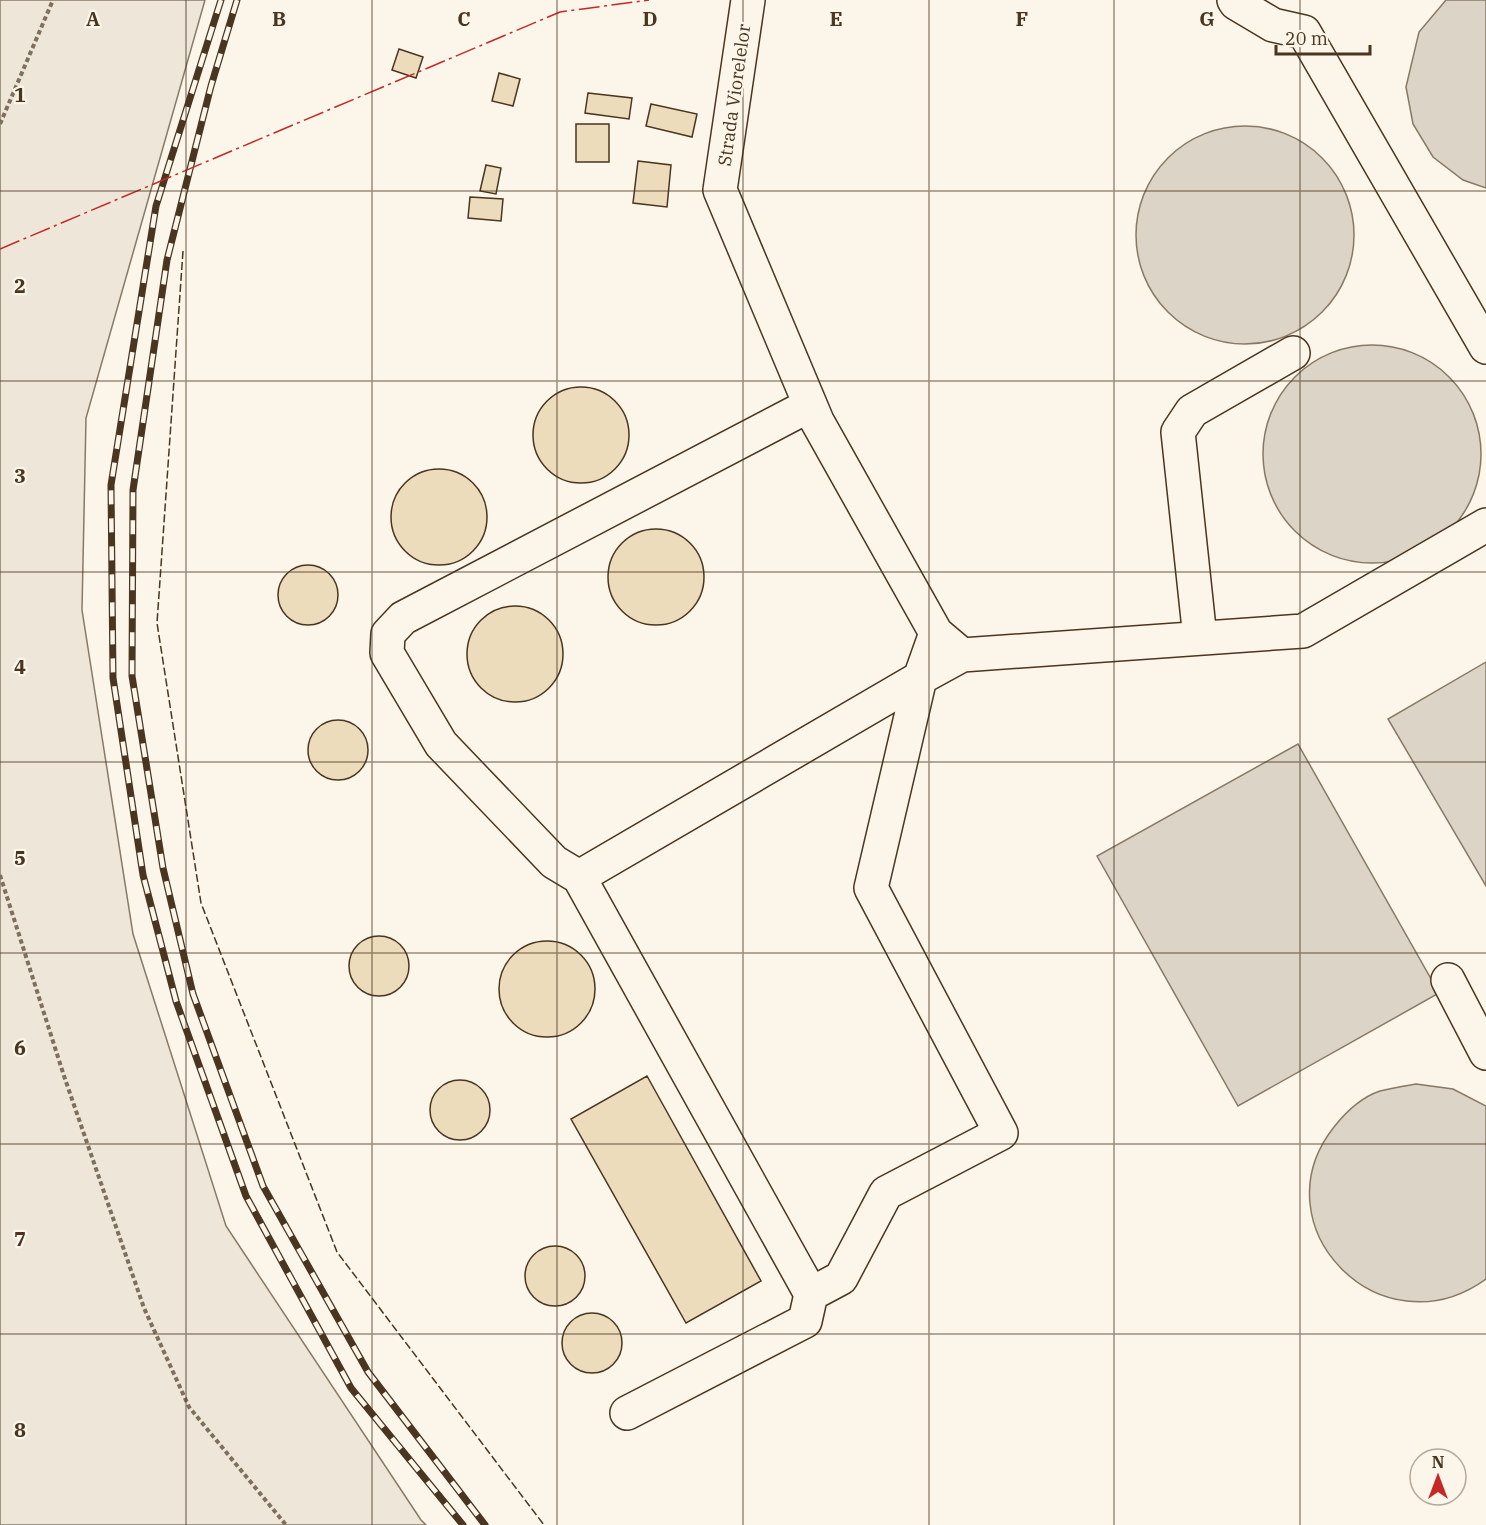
<svg xmlns="http://www.w3.org/2000/svg" width="1486" height="1525" font-family="'IBM Plex Serif',serif">
  <rect width="100%" height="100%" fill="#fbf6e9"/>
  <!-- green -->
  <path fill="#ede6d9" stroke="#887966" stroke-width="1.5" d="M0 0H205L86 418 82 610 133 934 226 1226 421 1520 426 1525H0Z"/>
  <!-- water -->
  <path fill="#dcd4c6" stroke="#887966" stroke-width="1.5" d="M1446 0H1486V188L1463 180 1433 157 1413 124 1406 87 1419 32Z
    M1136 235a109 109 0 1 1 218 0a109 109 0 1 1-218 0Z
    M1263 454a109 109 0 1 1 218 0a109 109 0 1 1-218 0Z
    M1486 662V886L1388 719Z
    M1298 744 1439 993 1238 1106 1097 856Z
    M1416 1084 1453 1089 1486 1106V1279C1380 1355 1256 1225 1334 1127 1345 1113 1362 1097 1380 1091 1391 1088 1404 1086 1416 1084Z"/>
  <!-- building -->
  <path fill="#ecdcbc" stroke="#4a3520" stroke-width="1.5" d="M399 49 423 57 416 78 392 70Z
    M499 73 520 79 513 106 492 101Z
    M588 93 632 98 629 119 585 113Z
    M651 104 697 114 692 137 646 126Z
    M576 124H609V162H576Z
    M638 161 671 165 667 207 633 203Z
    M486 165 501 168 496 194 480 191Z
    M470 197 503 199 501 221 468 218Z
    M533 435a48 48 0 1 1 96 0a48 48 0 1 1-96 0Z
    M391 517a48 48 0 1 1 96 0a48 48 0 1 1-96 0Z
    M608 577a48 48 0 1 1 96 0a48 48 0 1 1-96 0Z
    M278 595a30 30 0 1 1 60 0a30 30 0 1 1-60 0Z
    M467 654a48 48 0 1 1 96 0a48 48 0 1 1-96 0Z
    M308 750a30 30 0 1 1 60 0a30 30 0 1 1-60 0Z
    M349 966a30 30 0 1 1 60 0a30 30 0 1 1-60 0Z
    M499 989a48 48 0 1 1 96 0a48 48 0 1 1-96 0Z
    M647 1076 761 1281 686 1323 571 1119Z
    M430 1110a30 30 0 1 1 60 0a30 30 0 1 1-60 0Z
    M525 1276a30 30 0 1 1 60 0a30 30 0 1 1-60 0Z
    M562 1343a30 30 0 1 1 60 0a30 30 0 1 1-60 0Z"/>
  <g fill="none" stroke-linecap="round" stroke-linejoin="round">
    <!-- minor casing -->
    <g stroke="#4a3520" stroke-width="36">
      <path id="minor" d="M748 0 720 190 817 421 936 633
        M1234 0 1236 3 1273 25 1304 32 1486 347
        M810 405 403 618 388 634 387 653 441 744 554 862 579 877 920 678 936 633 962 655
        M1200 638 1178 432 1192 411 1293 353
        M579 877 811 1294 841 1278 886 1193 1001 1133 871 888 920 678 962 655 1303 631 1486 525
        M1448 980 1486 1053
        M627 1413 805 1321 811 1294"/>
    </g>
    <!-- path -->
    <path stroke="#7f6f5c" stroke-width="4" stroke-dasharray="4.5 3" stroke-linecap="butt" d="M0 124 53 0
      M0 875 64 1076 144 1308 189 1407 286 1525"/>
    <!-- minor -->
    <use href="#minor" stroke="#fbf6e9" stroke-width="33"/>
    <!-- rail casing -->
    <g stroke="#4a3520" stroke-width="7">
      <path id="rail" d="M221 0 156 206 111 485 113 678 143 875 176 1001 246 1196 351 1388 463 1525
        M237 0 211 86 167 260 133 490 132 676 163 868 193 994 263 1186 368 1372 485 1525"/>
    </g>
    <!-- rail -->
    <use href="#rail" stroke="#fbf6e9" stroke-width="4.5" stroke-dasharray="14" stroke-linecap="butt"/>
    <!-- fence -->
    <path stroke="#4a3520" stroke-width="1.5" stroke-dasharray="8 3" stroke-linecap="butt" d="M183 251 157 623 201 903 337 1252 544 1525"/>
    <!-- power -->
    <path stroke="#c62828" stroke-width="1.5" stroke-dasharray="21 4.5 3 4.5" stroke-linecap="butt" d="M0 249 560 12 649 0"/>
  </g>
  <!-- grid -->
  <path fill="none" stroke="#4a3520" stroke-width="1.5" stroke-opacity="0.55" d="M186 0V1525M372 0V1525M557 0V1525M743 0V1525M929 0V1525M1114 0V1525M1300 0V1525M0 191H1486M0 381H1486M0 572H1486M0 762H1486M0 953H1486M0 1144H1486M0 1334H1486"/>
  <g text-anchor="middle" dominant-baseline="central" stroke-width="4.5" stroke-linejoin="round" paint-order="stroke">
    <!-- street labels -->
    <g font-size="18" fill="#4a3520" stroke="#fbf6e9">
      <text transform="translate(734 95) rotate(-82)">Strada Viorelelor</text>
    </g>
  </g>
  <g font-size="20" text-anchor="middle" font-weight="bold" fill="#4a3520" stroke="#fbf6e9" stroke-width="4.5" stroke-linejoin="round" paint-order="stroke">
    <text x="93" y="26">A</text>
    <text x="279" y="26">B</text>
    <text x="464" y="26">C</text>
    <text x="650" y="26">D</text>
    <text x="836" y="26">E</text>
    <text x="1022" y="26">F</text>
    <text x="1207" y="26">G</text>
    <text x="20" y="102">1</text>
    <text x="20" y="293">2</text>
    <text x="20" y="483">3</text>
    <text x="20" y="674">4</text>
    <text x="20" y="865">5</text>
    <text x="20" y="1055">6</text>
    <text x="20" y="1246">7</text>
    <text x="20" y="1437">8</text>
  </g>
  <!-- north arrow -->
  <g transform="translate(1438 1477)"><circle r="28" fill="#fbf6e9" stroke="#b4a999" stroke-width="1.5"/>
  <path d="M0-4.5L10 22L0 15L-10 22Z" fill="#c62828"/>
  <text y="-9" font-size="16" font-weight="bold" text-anchor="middle" fill="#4a3520">N</text>
  </g>
  <!-- scale -->
  <path d="M1276 45v9h94v-9" fill="none" stroke="#4a3520" stroke-width="3"/>
  <text x="1285" y="45" font-size="18" fill="#4a3520" stroke="#fbf6e9" stroke-width="4.5" paint-order="stroke">20 m</text>
</svg>
